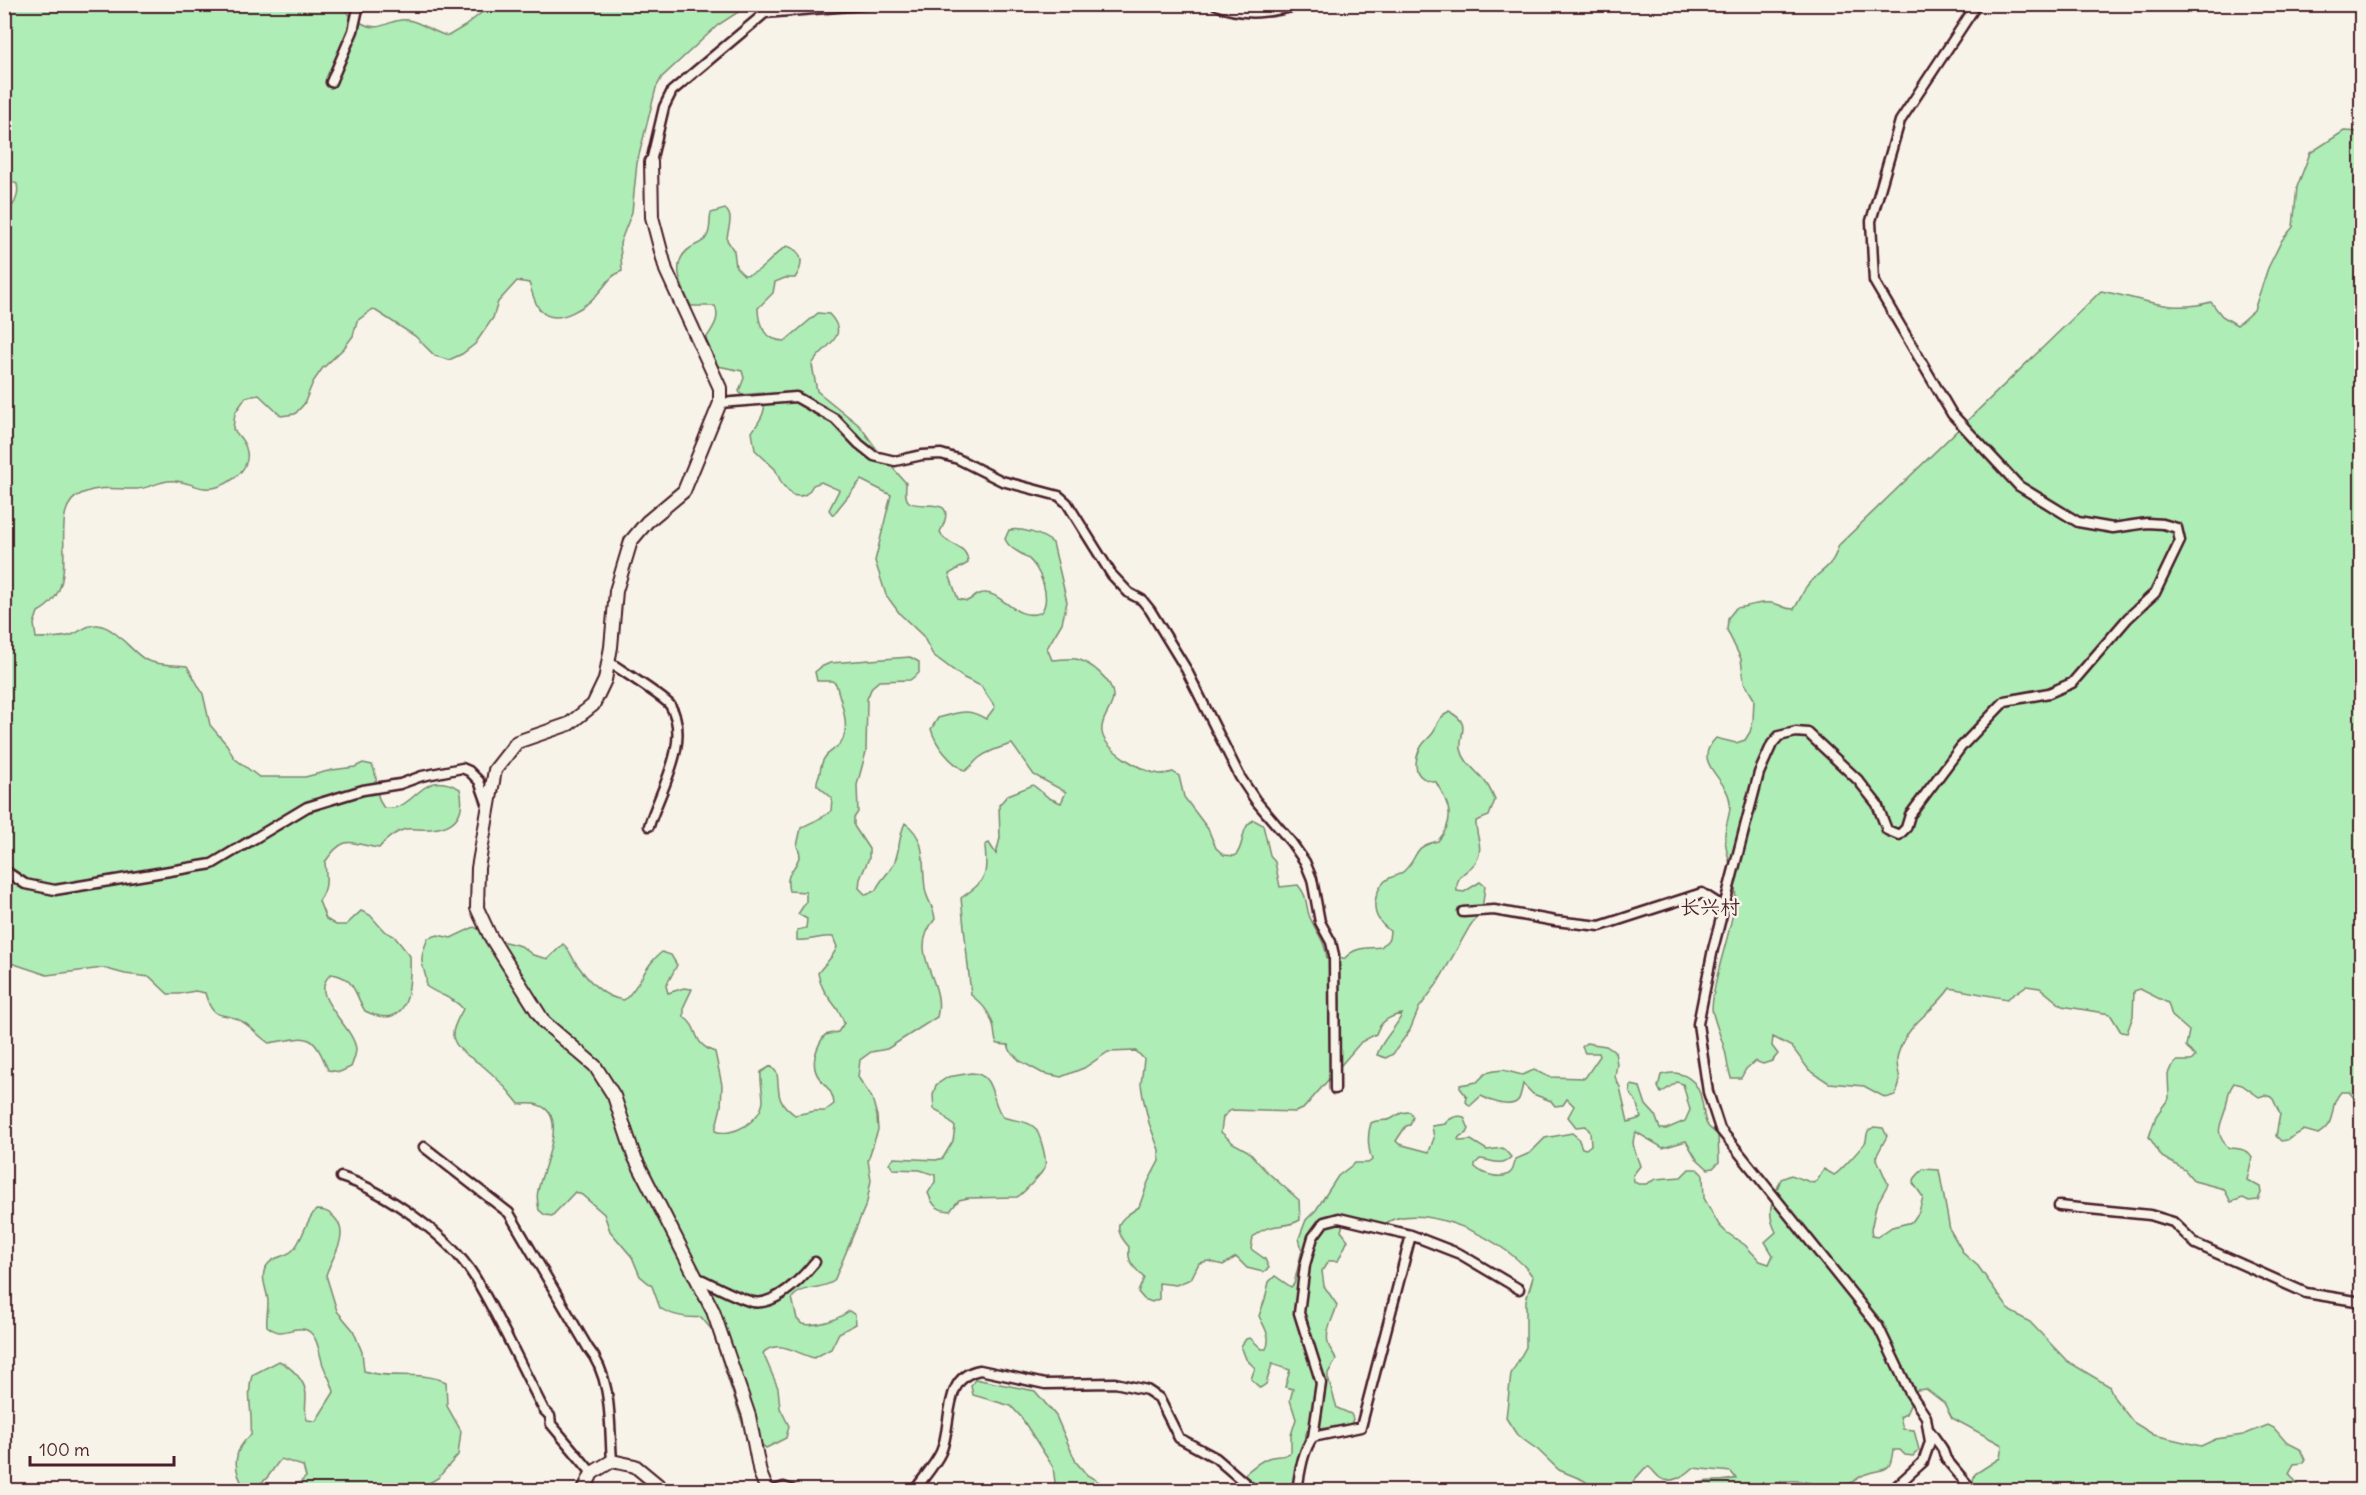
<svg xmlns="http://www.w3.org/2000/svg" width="2366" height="1495" font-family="Delius,'LXGW WenKai TC',sans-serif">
  <rect width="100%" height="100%" fill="#f7f3e8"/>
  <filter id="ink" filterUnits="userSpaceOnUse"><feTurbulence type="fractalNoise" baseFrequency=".0167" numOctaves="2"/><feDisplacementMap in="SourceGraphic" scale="12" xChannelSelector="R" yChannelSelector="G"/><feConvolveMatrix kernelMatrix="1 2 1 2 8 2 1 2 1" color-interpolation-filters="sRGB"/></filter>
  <g filter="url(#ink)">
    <!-- green -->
    <path fill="#aeedb5" stroke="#7c8670" stroke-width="1.5" d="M7 5H342C347 13 350 16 358 21 382 36 388 17 408 20 423 23 434 33 448 36L465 26 491 5H749L718 25 662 77 656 88 637 163 632 212 620 243 622 271C608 278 611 279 601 290 590 304 557 329 540 310 534 303 532 291 529 283L517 281 498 302 493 318 475 344 462 354 449 360 435 356 415 336 373 309 357 321 353 336 344 348 322 369 313 382 304 404 295 414 281 416 259 395 246 397 235 413 233 429C239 436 246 443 247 452 251 472 222 491 204 488 192 486 181 479 168 481 158 482 147 489 137 489 118 490 103 485 83 493 40 509 90 585 38 612L34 624 36 638C46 638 58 638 68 636 79 634 85 624 98 625 117 628 130 651 146 660 159 666 173 664 187 666L203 694 210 725 227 745 234 758 259 777H305L332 770 355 767 363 763 372 765C380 779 373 795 384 808 418 812 419 766 460 789 466 814 455 828 429 829 422 830 413 828 406 829 394 832 386 839 379 848 350 844 345 833 325 862 326 878 329 887 319 901L326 919 336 925H346L361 911 370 915 384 931 394 936 410 956C411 988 410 1033 365 1011 354 993 355 977 331 974 306 996 353 1024 356 1049 356 1055 353 1062 351 1067L340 1072 328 1070C312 1030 308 1037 269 1043 259 1037 253 1028 243 1022 223 1009 214 1025 205 993L195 991 179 994H168L150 977 125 974 103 968 47 975 5 961 4 216C13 206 20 198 17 184L10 181 5 183 4 14Z
      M2344 131 2361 132V1106L2349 1092H2341C2327 1108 2339 1121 2318 1134L2304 1130 2287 1140 2281 1141 2276 1136 2280 1114 2272 1097 2265 1095 2259 1097 2242 1085 2234 1083C2228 1091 2228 1097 2226 1107 2222 1124 2212 1132 2229 1148 2239 1149 2246 1148 2252 1158L2247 1180 2260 1187 2261 1193 2258 1200 2249 1201 2243 1198 2231 1202 2224 1189 2194 1181 2185 1170 2162 1157 2149 1137 2156 1116 2169 1098 2168 1074 2171 1067 2177 1061H2191L2195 1057 2186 1046 2189 1031 2172 1016 2168 1003 2140 989 2134 991 2133 1016 2127 1033 2121 1032 2110 1014 2062 1006 2040 988 2026 986 2007 999 1950 988C1932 1014 1909 1020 1898 1054 1893 1069 1906 1076 1895 1095L1886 1098 1864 1086 1829 1083 1809 1070 1792 1047 1773 1037 1772 1046 1778 1054 1772 1061 1763 1064 1755 1061 1746 1069 1741 1078H1731C1728 1069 1727 1064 1726 1055 1723 1040 1715 1025 1712 1009 1714 973 1730 938 1735 901 1738 881 1726 858 1725 838 1724 827 1730 817 1730 806 1731 778 1689 765 1716 738L1736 743 1745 740 1750 732 1753 721 1754 699 1744 682 1741 659 1727 630 1728 618 1736 608C1748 607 1763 600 1776 604 1784 606 1783 609 1794 609 1799 602 1802 594 1806 587 1819 569 1831 572 1839 545L2101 291C2141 298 2169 314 2211 302L2222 316 2237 325 2254 310 2268 268 2282 240 2293 227 2297 187 2310 153Z
      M725 209C735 217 727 229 727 240L734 251 736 267 744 275C762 275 772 254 787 246 804 251 804 265 795 278H785L775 282 773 293 758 308C758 326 766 341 785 341L818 313 829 314C853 339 820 346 812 365L817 391 860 426 878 451 906 483C906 489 904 498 909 502 920 511 961 492 940 532 945 546 968 543 968 563L949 574 958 599 967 601C973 598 978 593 984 593 1003 592 1014 621 1040 613 1053 600 1040 566 1026 557 1017 550 1010 550 1005 539L1009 530C1023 528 1042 534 1053 543L1067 602 1062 623 1047 648 1052 660C1060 660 1068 658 1076 659 1090 662 1114 681 1113 697 1113 708 1100 719 1102 732 1104 750 1143 772 1160 774 1164 774 1169 773 1173 772L1179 776 1184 797 1208 829 1216 848 1224 855 1235 856C1246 845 1239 827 1254 820L1263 825 1270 855 1275 862 1280 887 1298 885C1308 897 1305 902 1309 915 1315 931 1326 941 1327 959L1345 958C1356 946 1366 949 1381 947L1389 939 1390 931C1387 928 1382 925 1380 921 1371 910 1375 892 1384 882 1389 876 1399 876 1404 871 1420 856 1411 847 1438 841 1456 820 1450 805 1436 782 1432 781 1426 780 1423 778 1411 771 1417 752 1423 744 1426 740 1430 737 1433 733 1438 723 1438 717 1450 712 1472 724 1459 733 1461 749 1464 764 1478 771 1486 783 1490 788 1492 794 1495 800L1489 816 1476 821C1475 834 1484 847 1477 860 1470 873 1455 872 1457 891L1464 892 1480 882 1485 886 1482 911 1470 926 1437 984 1419 1008 1410 1030 1393 1054 1386 1058 1377 1055C1382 1039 1396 1029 1402 1014 1389 1016 1380 1022 1376 1034L1361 1042 1303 1109 1295 1112 1231 1110 1223 1117 1221 1132 1233 1143 1248 1151 1265 1170 1299 1200 1300 1220C1283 1230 1270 1221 1253 1237L1251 1249 1265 1259 1269 1268 1263 1272 1247 1268 1236 1257 1223 1265 1208 1261 1199 1263 1191 1279 1176 1285 1159 1283V1299L1152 1302 1144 1299 1138 1292 1144 1278C1134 1266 1127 1264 1129 1247 1110 1226 1119 1220 1139 1207L1148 1182 1159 1161V1150L1149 1123 1143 1097 1141 1084 1144 1059 1136 1051 1108 1052 1084 1068 1061 1077 1042 1073 1020 1061 1011 1052 1008 1045 997 1044C994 1038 995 1031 993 1024 989 1011 981 1003 971 995L961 898C988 879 987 877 985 845L989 843 996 854 1000 838 999 805 1008 795 1033 785 1049 798 1061 803 1066 792 1034 775 1012 744C1001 747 988 751 979 758 974 762 972 767 965 771 950 762 936 746 931 729L938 718C959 713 966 707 986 719L995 707 981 686 964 678 933 655 923 636 900 614 886 595 875 561 891 495 861 480 833 515 829 510 839 490 821 482 813 485C808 494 804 498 792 495L782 484 775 469 755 450 752 432C761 419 768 410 763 393L741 395 739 391 744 378 742 371 718 366 705 340C712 329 721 319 715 306H691C682 288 668 261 692 247 698 243 704 243 707 236 711 229 709 221 711 213Z
      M910 657 919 662V673L910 680 879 681 872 687 867 699 866 752 857 785 858 812 854 818V826L869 849V858L860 879 859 888 866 895 876 890C880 879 891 872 895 861 900 848 899 835 905 823 930 841 920 867 926 893 929 903 934 908 935 919 905 955 947 980 937 1017L887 1049 871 1052 860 1060 858 1077 872 1098 877 1116 878 1130 868 1160 871 1180 867 1202 834 1281C822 1290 802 1285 792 1298L797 1319 802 1324C817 1327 837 1320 849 1311L855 1315 856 1324 839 1333 831 1349 814 1358C797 1354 777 1338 763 1353L778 1388 780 1408 789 1426 786 1438 766 1448 745 1431 712 1330 701 1317C689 1319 670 1315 660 1308L652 1286 640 1276 632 1257 610 1231 604 1214 582 1195 575 1192 552 1216 545 1215 539 1210C538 1204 536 1197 538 1191 541 1170 571 1115 538 1105 532 1103 525 1104 519 1104 509 1091 495 1076 483 1066 473 1059 455 1050 453 1036 452 1027 459 1017 463 1009 455 998 438 995 426 986 428 976 423 972 422 962 421 954 425 946 428 938L438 935 451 938 474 927 505 942 521 946 533 955 548 959 563 944C570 949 571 957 576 963 588 980 603 998 624 1000 640 987 645 964 662 952L671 955 677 965 666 986 668 993 684 988 692 989 684 1006V1017C701 1029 690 1043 715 1052L722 1085 721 1107 715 1131C732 1138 761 1121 763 1101 763 1092 760 1082 761 1072L771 1066 777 1073C780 1096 775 1100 795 1115L815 1111H825L834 1104C833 1091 827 1088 820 1079 809 1066 816 1047 825 1035L838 1032 844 1023C838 1002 822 998 818 973 825 963 833 958 837 947L833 937C819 935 811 942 797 940V930L806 928 807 919 798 914 806 902V892L789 891C784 872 796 871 800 854L797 846 801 828C812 821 819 821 831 811L832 798 817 785C816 780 819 777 820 772 823 749 835 754 843 739 850 724 840 699 836 684L832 681H817L815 672 821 667 830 663Z
      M1586 1043 1606 1046 1615 1052 1617 1064 1615 1077 1620 1087 1628 1122 1641 1118 1636 1101 1630 1093 1631 1085 1640 1087 1646 1105 1655 1115 1660 1129H1666L1685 1121 1690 1110 1683 1084 1677 1082 1661 1093 1658 1087 1661 1075C1682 1068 1699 1080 1702 1102 1704 1109 1703 1119 1708 1126 1710 1129 1715 1132 1718 1135L1719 1162 1713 1168 1708 1169 1696 1158 1686 1141 1663 1148 1636 1132C1629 1143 1637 1155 1640 1166L1633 1175 1634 1181 1638 1184H1646L1656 1179 1681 1177 1689 1169H1697L1703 1175 1704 1198 1719 1225 1726 1232 1745 1245 1760 1261 1769 1264 1773 1255 1765 1242 1776 1232C1765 1211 1773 1200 1781 1179L1791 1175 1813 1183 1817 1181 1824 1169 1834 1175C1839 1173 1864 1145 1866 1141 1866 1140 1867 1133 1868 1131L1874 1127 1883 1128 1887 1136 1876 1157 1888 1184 1876 1206 1871 1230 1872 1236 1877 1237 1892 1227 1912 1222 1919 1212 1923 1197 1913 1183 1915 1178 1923 1169 1939 1170 1950 1230 1964 1254 1978 1266 2010 1311 2030 1322 2067 1361 2109 1386 2115 1399 2133 1422 2154 1435 2201 1446 2216 1439 2243 1435 2268 1425 2274 1428 2286 1442 2300 1449 2305 1460 2303 1463 2294 1464 2289 1473 2302 1490H1970L1975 1474 2000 1458 2002 1445 1952 1418 1944 1403 1926 1389 1917 1390 1906 1414 1900 1417 1903 1429 1914 1430 1919 1450 1913 1456 1905 1455 1900 1450H1893C1890 1476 1884 1467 1866 1474 1857 1477 1851 1485 1841 1487 1828 1490 1818 1484 1805 1482 1793 1479 1775 1482 1763 1485V1489L1772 1490H1688C1704 1475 1718 1485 1736 1478L1731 1472 1693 1468C1686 1475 1670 1485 1660 1478 1656 1475 1653 1470 1649 1467L1645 1468 1629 1486 1613 1490H1597L1583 1480 1559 1470 1538 1450 1517 1435 1506 1418 1511 1374 1526 1347V1300L1533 1277C1511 1243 1435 1206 1394 1219 1387 1222 1380 1227 1374 1231L1343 1224 1341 1231 1348 1240 1338 1261H1328L1322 1271 1324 1286 1337 1305C1334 1317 1325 1330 1328 1343 1329 1350 1335 1353 1336 1360L1328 1373V1378L1337 1408 1351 1414 1353 1419 1351 1424 1307 1431 1299 1458 1293 1490H1227C1237 1481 1256 1462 1268 1458 1276 1455 1284 1458 1291 1452V1435L1296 1419 1290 1400 1293 1389 1285 1387 1290 1370 1272 1364 1266 1384 1260 1388 1251 1379 1255 1368 1246 1359 1241 1346 1246 1339 1250 1338 1262 1349H1266C1272 1337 1264 1327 1259 1316L1265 1299 1269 1282 1275 1276 1291 1287 1294 1284 1302 1250 1299 1238 1306 1220 1316 1210 1338 1176 1355 1163H1368L1372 1160C1368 1148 1367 1135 1371 1123 1378 1119 1384 1122 1391 1119 1398 1115 1400 1112 1410 1112L1413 1117 1410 1125 1406 1126 1396 1141 1399 1144 1429 1152 1434 1138 1432 1126 1445 1124C1449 1118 1457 1115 1464 1117L1469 1129 1467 1133 1460 1136 1458 1139 1460 1141 1471 1140 1487 1150 1503 1148 1511 1157C1502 1167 1492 1160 1480 1159L1475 1164V1167C1482 1174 1503 1181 1511 1172 1514 1169 1514 1163 1516 1159L1530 1153 1545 1138 1572 1133 1578 1138 1582 1148 1586 1149 1591 1145 1590 1132 1586 1126 1576 1127 1568 1117 1574 1106 1567 1099 1563 1105 1555 1106 1551 1101 1533 1094 1523 1084C1522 1089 1521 1094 1519 1099 1512 1110 1490 1101 1481 1096L1470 1106 1466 1102 1467 1097 1460 1088V1085L1477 1082 1486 1073 1494 1071 1503 1070 1522 1075 1534 1070 1549 1077 1585 1078 1600 1056 1599 1053H1585L1582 1047Z
      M971 1073C996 1073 990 1102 1003 1117 1013 1121 1027 1120 1034 1127 1040 1132 1047 1160 1045 1167 1044 1171 1022 1195 1017 1197L968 1198 959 1200 950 1211C937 1210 933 1206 928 1193L935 1182V1175L920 1170 893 1169 889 1163 894 1158 936 1160 943 1158 953 1141 955 1127 940 1112 934 1109 933 1095 936 1085 948 1077Z
      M316 1210C324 1210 327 1211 333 1216 352 1234 332 1256 326 1275L337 1311 353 1330 362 1352 364 1371C390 1380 419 1370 446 1382L447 1406 461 1431 458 1455 438 1478 422 1487 421 1490H291L306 1477 303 1466 281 1459C267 1475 269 1484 245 1488 232 1469 233 1449 251 1435 253 1411 246 1398 252 1375L279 1361C291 1367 306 1381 306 1395 306 1405 304 1411 307 1420L316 1421 334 1392C332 1382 327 1375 323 1365 319 1354 318 1331 303 1329 287 1327 283 1339 267 1326 266 1318 268 1311 268 1303 268 1289 257 1275 269 1263 275 1256 286 1257 293 1250 304 1238 305 1221 316 1210Z
      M975 1379 1035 1391 1056 1416 1076 1462 1087 1475 1101 1483 1108 1490H1056L1053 1467 1021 1417 1011 1406 973 1395 971 1386Z"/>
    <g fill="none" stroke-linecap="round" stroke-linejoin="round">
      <!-- street casing -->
      <g stroke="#4a1f2b" stroke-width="13">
        <path id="street" d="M1215 4C1242 18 1275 12 1303 4
          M331 82 353 31 359 4
          M651 162 664 107 672 91 765 13 875 4
          M720 403 796 397 835 419 859 444 874 456 895 461 922 455 941 454 958 459 1002 481 1059 496 1067 503 1112 575 1129 593 1142 600 1150 610 1186 669 1240 777 1256 801 1291 842 1305 862 1312 879 1320 922 1331 942 1334 955 1335 1089
          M608 661C619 669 664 697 670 705 692 741 660 790 649 826
          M4 870 25 884 55 890 212 864 307 807 363 790 400 784 422 776 462 768 469 771 479 781 488 806
          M1463 912 1494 910 1555 921 1600 926 1702 893 1724 907
          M424 1147 509 1213 588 1348C613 1378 609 1424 612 1461
          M341 1177C385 1191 449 1236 474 1276 500 1319 521 1366 544 1410L550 1416 551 1424 592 1473
          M2059 1206 2150 1215 2173 1222 2196 1244 2306 1293 2362 1302
          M696 1277C712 1284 738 1299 753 1302 776 1306 802 1278 815 1262
          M1929 1430 1942 1448 1946 1459 1972 1490
          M1313 1437 1361 1427 1411 1235
          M775 1490 784 1487 792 1490
          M915 1490C923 1478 935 1465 941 1452 953 1424 942 1376 980 1370L1045 1384 1115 1383 1147 1390 1159 1398 1179 1438 1216 1458 1253 1490
          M1297 1490C1300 1473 1302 1452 1313 1437L1321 1383 1299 1313 1305 1265 1313 1237 1324 1222 1339 1218 1411 1235 1460 1254 1519 1289
          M1892 1490 1923 1462 1930 1442 1926 1417 1910 1393 1878 1326 1720 1129 1708 1092 1698 1024 1713 949 1759 773 1772 744 1779 736 1796 732 1808 733 1858 780 1877 804 1887 830 1899 835 1906 828 1910 815 1961 747 2005 701 2049 693 2072 683 2128 618 2155 593 2180 541 2177 528 2163 524 2147 523 2113 528 2078 522 2019 486 1952 414 1874 281 1871 221 1900 121 1977 4"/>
      </g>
      <!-- secondary casing -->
      <g stroke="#4a1f2b" stroke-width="16">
        <path id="secondary" d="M651 162 652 217 666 270 720 388V403L684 491 647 522 631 541 616 591 611 647 605 680 593 705 569 724 517 742 495 770 478 868 477 908 490 936 544 1022 595 1066 614 1096 634 1156 713 1311 749 1416 760 1473 767 1490
          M584 1490 592 1473 612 1461 635 1466 664 1490"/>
      </g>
      <!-- street -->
      <use href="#street" stroke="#f7f3e8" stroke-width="8"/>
      <!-- secondary -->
      <use href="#secondary" stroke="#f7f3e8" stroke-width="12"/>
    </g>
  </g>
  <g text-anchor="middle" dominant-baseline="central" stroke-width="5" stroke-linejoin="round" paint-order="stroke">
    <!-- quarter labels -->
    <g font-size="20" fill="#4a1f2b" stroke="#f7f3e8">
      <text x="1710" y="906">长兴村</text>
    </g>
  </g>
  <!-- margin -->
  <rect width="2366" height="1495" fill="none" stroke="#f7f3e8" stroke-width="24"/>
  <rect x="12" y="12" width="2342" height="1471" fill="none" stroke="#4a1f2b" stroke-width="2" filter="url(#ink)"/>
  <!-- scale -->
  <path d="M30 1456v9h144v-9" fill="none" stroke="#4a1f2b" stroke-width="3"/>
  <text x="39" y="1456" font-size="18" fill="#4a1f2b" stroke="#f7f3e8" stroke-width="4.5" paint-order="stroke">100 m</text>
</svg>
